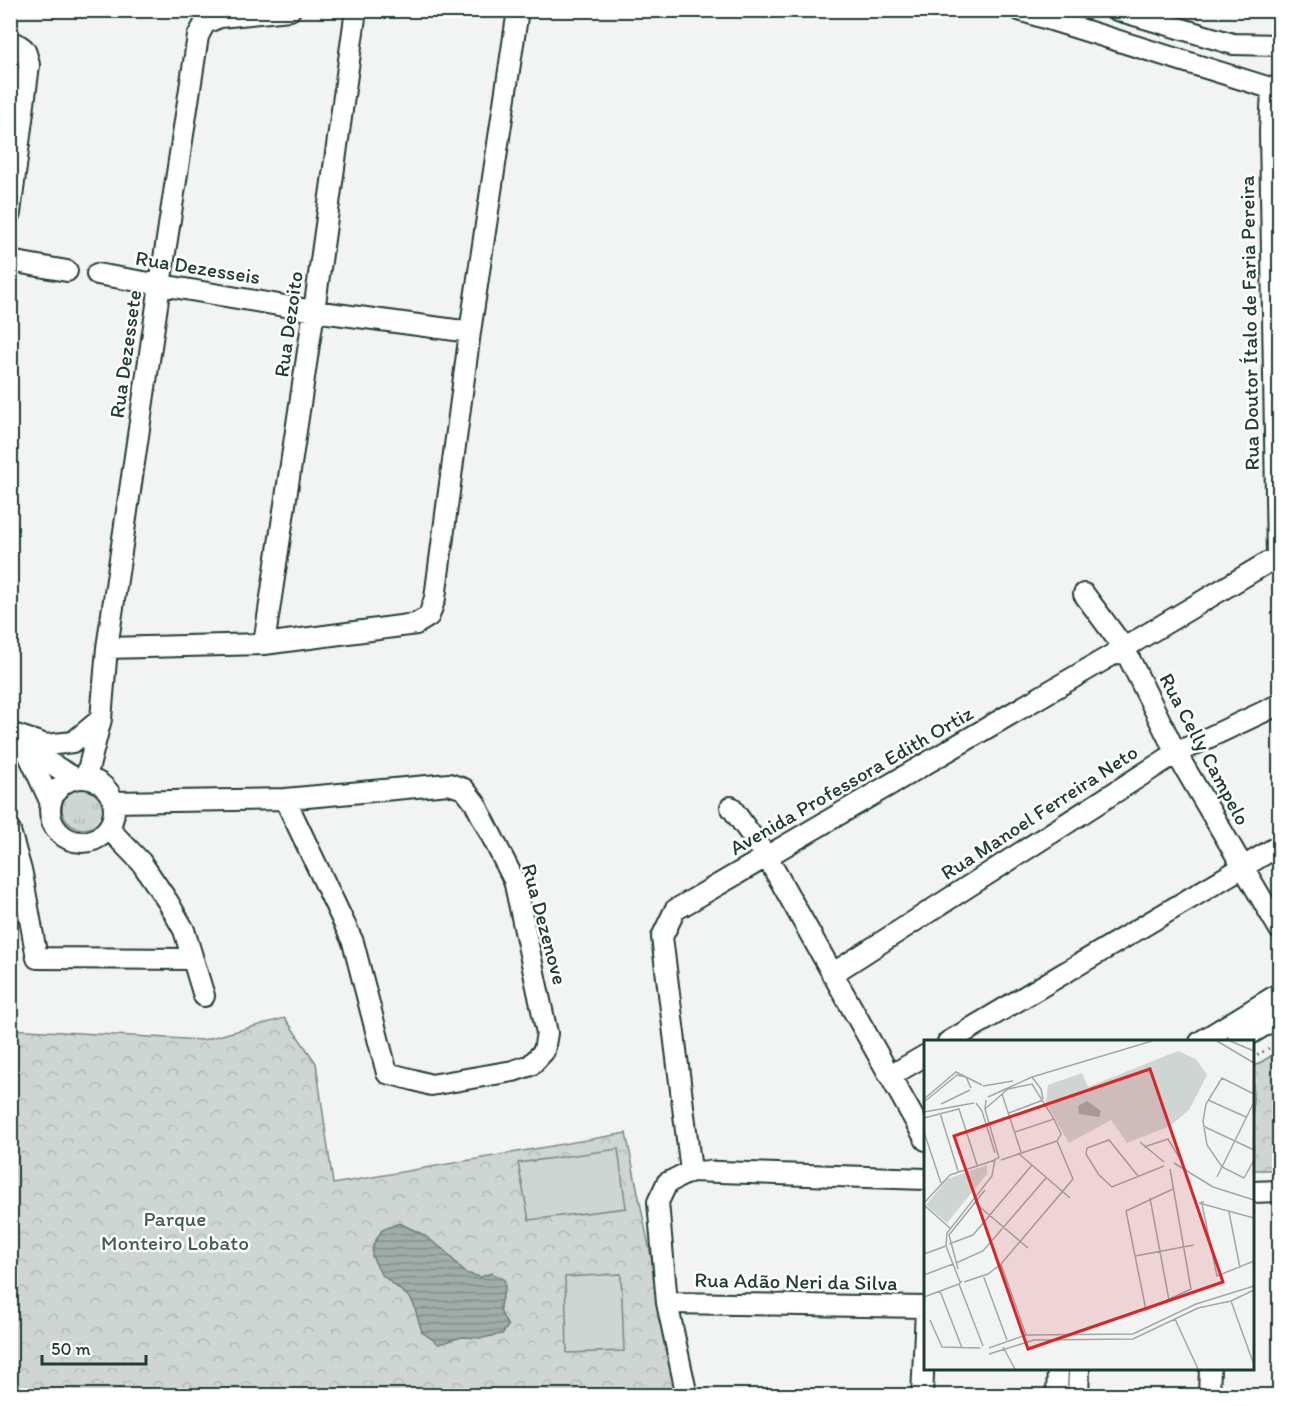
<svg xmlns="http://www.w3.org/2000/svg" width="1290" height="1406" font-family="Itim,sans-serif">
  <defs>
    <pattern id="grass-tufts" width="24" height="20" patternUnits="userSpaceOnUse" patternTransform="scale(1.5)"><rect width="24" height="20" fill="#ced5d3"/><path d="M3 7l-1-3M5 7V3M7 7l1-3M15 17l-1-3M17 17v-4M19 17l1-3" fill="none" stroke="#b0b8b6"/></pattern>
    <pattern id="park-crowns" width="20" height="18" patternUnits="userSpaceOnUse" patternTransform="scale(1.5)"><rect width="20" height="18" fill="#ced5d3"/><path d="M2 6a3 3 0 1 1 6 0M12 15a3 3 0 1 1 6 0" fill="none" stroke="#b0b8b6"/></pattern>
    <pattern id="water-rules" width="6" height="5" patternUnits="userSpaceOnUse" patternTransform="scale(1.5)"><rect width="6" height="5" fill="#a1adaa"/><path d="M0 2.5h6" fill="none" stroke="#838e8b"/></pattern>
  </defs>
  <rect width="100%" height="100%" fill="#f2f3f3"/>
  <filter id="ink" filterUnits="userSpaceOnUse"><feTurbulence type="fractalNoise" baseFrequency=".0167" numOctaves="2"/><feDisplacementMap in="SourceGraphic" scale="12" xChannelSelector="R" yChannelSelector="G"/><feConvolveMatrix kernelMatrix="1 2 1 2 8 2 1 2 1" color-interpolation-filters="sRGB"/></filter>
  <g filter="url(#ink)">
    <!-- grass -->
    <path fill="url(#grass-tufts)" stroke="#768984" stroke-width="1.5" d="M62 808a21 21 0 1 1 42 0a21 21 0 1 1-42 0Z"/>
    <!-- park -->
    <path fill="url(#park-crowns)" stroke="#768984" stroke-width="1.5" d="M285 1018 316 1063 333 1184 626 1133 679 1395H11L10 1029 203 1040Z
      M1279 1051V1170H1253V1067Z"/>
    <!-- pitch -->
    <path fill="#ced5d3" stroke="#768984" stroke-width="1.5" d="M618 1149 626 1208 529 1220 518 1163Z
      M621 1274 624 1351 567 1353 565 1277Z"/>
    <!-- water -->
    <path fill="url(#water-rules)" stroke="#6d807b" stroke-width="1.5" d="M399 1223 422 1234 444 1250 465 1273 481 1277 492 1273 504 1279C508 1290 500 1297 500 1308 500 1314 505 1320 508 1326L502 1334 482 1338 462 1337 439 1344 422 1332 414 1305 410 1298 381 1274 372 1256 373 1245 382 1230Z"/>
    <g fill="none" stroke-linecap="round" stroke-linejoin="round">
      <!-- minor casing -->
      <g stroke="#1f3d34" stroke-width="24">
        <path id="minor" d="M1019 10 1280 91
          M1117 10 1233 44 1280 45
          M10 41C26 47 26 50 29 65L10 213
          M1272 89 1270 131 1277 556
          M10 261 67 271
          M97 274 314 311 470 332
          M1084 594 1124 648 1176 753 1280 930
          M264 644 314 311 356 10
          M107 648 264 644 416 624 429 616 435 598 470 332 518 10
          M12 733 26 749 50 801
          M13 734 46 745 73 742 101 719
          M26 749 75 778
          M86 778 101 719 107 648 160 285 198 36 205 23 220 17 290 10
          M50 810a32 32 0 1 1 64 0a32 32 0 1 1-64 0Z
          M113 802 285 799 449 784 464 789 475 803 514 880 547 1033 544 1051 531 1065 513 1071 431 1085 414 1080 387 1073 353 942 285 799
          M731 807 767 857 926 1140
          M108 828 141 862 168 902 184 930 204 996
          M10 831 22 874 37 958 193 959
          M832 974 1176 753 1280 704
          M948 1042 1280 845
          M1200 1042 1280 993
          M1237 1042 1280 1016
          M890 1076 926 1055
          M691 1171 662 937 675 910 1124 648 1280 555
          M691 1171 926 1179
          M1252 1192 1280 1191
          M667 1303 926 1307
          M687 1396 667 1303 658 1202 667 1183 691 1171
          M922 1396 926 1310
          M1057 1396 1058 1368
          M1078 1396 1079 1368
          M1209 1396 1210 1368"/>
      </g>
      <!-- path -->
      <path stroke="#1f3d34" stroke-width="2" stroke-dasharray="1.5 4.5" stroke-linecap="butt" d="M1252 1058 1280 1042"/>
      <!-- minor -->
      <use href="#minor" stroke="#fff" stroke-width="20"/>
    </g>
  </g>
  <g text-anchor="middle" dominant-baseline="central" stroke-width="5" stroke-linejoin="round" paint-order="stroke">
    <!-- street labels -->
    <g font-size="21" fill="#1f3d34" stroke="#fff">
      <text transform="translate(198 267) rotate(9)">Rua Dezesseis</text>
      <text transform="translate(1249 323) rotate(-91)">Rua Doutor Ítalo de Faria Pereira</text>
      <text transform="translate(288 324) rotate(-82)">Rua Dezoito</text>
      <text transform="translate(125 354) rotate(-82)">Rua Dezessete</text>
      <text transform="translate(1205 749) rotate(62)">Rua Celly Campelo</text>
      <text transform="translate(851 780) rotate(-30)">Avenida Professora Edith Ortiz</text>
      <text transform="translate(1039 812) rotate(-33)">Rua Manoel Ferreira Neto</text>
      <text transform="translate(545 924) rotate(75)">Rua Dezenove</text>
      <text transform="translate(796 1281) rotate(1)">Rua Adão Neri da Silva</text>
    </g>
    <!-- park labels -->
    <g font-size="21" fill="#425b54" stroke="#fff">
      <text x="175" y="1218">Parque<tspan x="175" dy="24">Monteiro Lobato</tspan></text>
    </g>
  </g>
  <!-- overview -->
  <g transform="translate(924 1040)">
    <rect width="330" height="330" fill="#f2f3f3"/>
    <path d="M254 11 272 19 283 35 265 70 246 86 203 103 187 80 145 103 122 63 124 45 158 33 164 47ZM63 125V134L23 183 2 165 23 139Z" fill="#ced5d3"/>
    <path d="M163 61 177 71 175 77 155 74 154 66Z" fill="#a1adaa"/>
    <path fill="none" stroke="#9eaaa7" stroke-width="1.5" d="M293 1 330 23M306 1 330 11M108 37 117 49 119 59M59 46 89 41M78 54 97 112M330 54 298 38 282 64 279 81 283 105 298 127 320 138 330 120M64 57 108 37 228 1M0 59 32 32 58 45M62 60 61 69 75 118M284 60 322 77M0 62 33 35 42 37 47 48M52 63 58 71 71 113M17 64 46 50M61 69 84 49 108 44 130 79 137 94 133 101M0 72 50 63M16 73 34 131M85 73 119 60M0 78 35 69 53 125M279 86 330 110M0 92 17 143M91 92 130 79M216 102 240 122M220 107 244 99 258 122M94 113 146 158M77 120 133 101M250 123 289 147 330 160M246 129 267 249 222 270 202 171 249 149M214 136 185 100 163 108 162 114 175 135 188 147 240 126M293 137 330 62M226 158 245 260M50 162 104 208M280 162 275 163 330 178M0 163 26 135 71 120M278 164 293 236 330 221M0 165 27 189M305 172 316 228M25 204 49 195 108 125M0 214 22 206M211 216 270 205M32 223 59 211 122 138M77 224 102 295M34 229 25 195 61 150M0 235 29 224M59 235 83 300M38 241 35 244 59 306M36 242 22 206 23 193 68 136 71 119 75 118M40 242 64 234 77 224 149 139 133 101M16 251 38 308M0 257 35 244M307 261 330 325M251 279 274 329M6 280 18 307 56 308M79 307 91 329M65 308 102 295 209 294 272 264 330 246M65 314 110 300 209 299 274 268 307 261 330 250"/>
    <path fill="#d62828" fill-opacity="0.15" stroke="#d62828" stroke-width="3" d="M226 29 299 242 104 309 30 96Z"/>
    <rect width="330" height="330" fill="none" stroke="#1f3d34" stroke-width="3"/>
  </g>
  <!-- margin -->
  <rect width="1290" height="1406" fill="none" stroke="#fff" stroke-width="36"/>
  <rect x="18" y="18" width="1254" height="1370" fill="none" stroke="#1f3d34" stroke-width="2" filter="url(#ink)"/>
  <!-- scale -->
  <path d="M42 1355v9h104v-9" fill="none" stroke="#1f3d34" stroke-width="3"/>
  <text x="51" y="1355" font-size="18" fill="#1f3d34" stroke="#ffffff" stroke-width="4.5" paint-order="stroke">50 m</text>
</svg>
